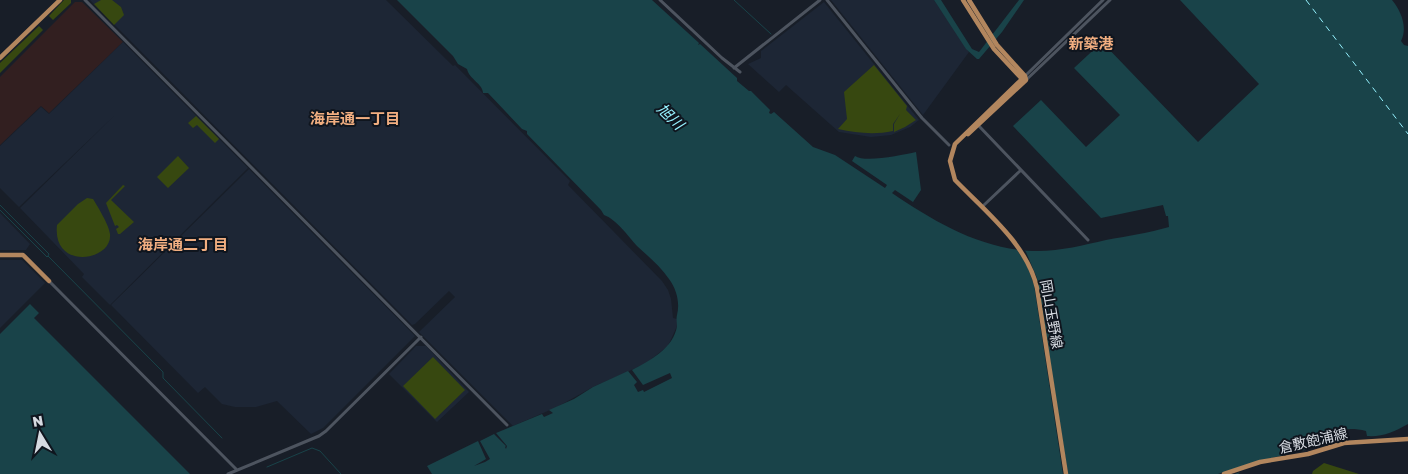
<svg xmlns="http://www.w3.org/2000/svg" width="1408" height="474" font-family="'Golos Text','Noto Sans JP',sans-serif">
  <rect width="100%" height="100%" fill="#181e28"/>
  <!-- commercial -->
  <path fill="#321f20" d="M75 2H82L123 42 49 113 41 106 0 145V77Z"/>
  <!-- built -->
  <path fill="#1d2635" d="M90 0H386L453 66 455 65 570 181 568 185 662 281 668 290 671 299 673 318 677 319V326L668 346 645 364 593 387 557 407 513 426 419 332 455 297 449 291 415 324 412 325Z
    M831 0H934L969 52 923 115Z
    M824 2 919 120 910 127 891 135 871 137 839 132 786 85 779 92 749 65 748 64 761 58V51Z
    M123 42 248 168 110 305 82 277 84 274 20 208 115 115 19 207 0 188V146L41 107 49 114Z
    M249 169 415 336 323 428 311 434 277 401 256 407H235L222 404 205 387 198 393 111 305Z
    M0 213 30 244 26 250H0Z
    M0 260H22L45 283 0 328Z
    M416 346H426L469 392 437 422 389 374Z"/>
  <!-- green -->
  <path fill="#374810" d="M64 0H71V3L53 20 49 16Z
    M101 0H112L121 7 124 15 114 25 94 4Z
    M39 26 43 30 0 73V63Z
    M874 65 907 106 906 110 916 120 905 127 894 132V124L900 114 893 124V131C874 135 857 133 838 129L847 119 844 92Z
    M196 116 219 139 215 143 197 125 193 128 188 123Z
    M178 156 189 168 168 188 157 177Z
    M123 185 125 186 111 200 134 222 120 234H118L116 229 119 227 117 225 115 226 106 203Z
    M87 198 93 199C98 207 109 225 110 234 113 261 52 271 57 225L78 204Z
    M433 357 465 390 435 419 403 386Z
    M1324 463 1359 474H1312L1313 471Z"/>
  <!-- water -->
  <path fill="#194349" d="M397 0H652L699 43 698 45 700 44 737 78V81L749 91H751L770 110 769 113 771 114 774 112 813 147 835 155 885 188 887 185 852 161 855 156C865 163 902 155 916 152L921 190 913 202 895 190 892 193C936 223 984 251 1038 251 1061 251 1084 245 1106 240 1127 236 1149 233 1169 227L1168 216H1166L1163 205 1101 218 1013 126 1041 100 1086 147 1120 115 1074 68 1102 42 1198 142 1259 84 1180 0H1392C1401 11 1408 27 1401 41L1404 45 1408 46V424C1394 432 1383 437 1367 436L1366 431C1349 427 1335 429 1321 440L1322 445 1297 452C1293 449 1291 448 1286 451L1285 455 1258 461 1218 474H432L427 466 478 441 486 459 474 466 485 462 490 459 480 441 494 434 506 446 505 447 506 449 507 446 496 433 542 414 544 417 553 413 549 410 574 399 593 387 628 371 637 382 634 385 638 392 643 390 644 392 672 378 670 373 643 385 632 370C649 361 674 348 677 326 677 323 676 319 677 315 680 303 677 290 669 279 661 267 648 256 637 246 628 236 616 219 604 215L601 210 527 134V131L522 129 488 93H483C483 84 469 79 467 69L458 64 453 56Z
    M934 0H941L972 49 979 52 1019 0H1024L1002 32 979 59H977L966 49Z
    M30 304 39 313 34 318 190 474H0V334Z"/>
  <!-- pier -->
  <path fill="#181e28" d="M1015 247 1023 248 1026 252 1037 278 1068 474H1063L1034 285 1027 265Z"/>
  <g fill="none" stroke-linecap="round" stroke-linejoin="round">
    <!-- stream -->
    <path stroke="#194349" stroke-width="1" d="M734 0 771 34
      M0 205 49 254 48 256
      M0 210 47 257 48 256 163 372V378L222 438
      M267 467 312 448 320 451 341 474
      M1236 474 1239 473"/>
    <!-- ferry -->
    <path stroke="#95f1fe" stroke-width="1" stroke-dasharray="6 5" stroke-linecap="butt" d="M1306 0 1408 134"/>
    <!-- minor -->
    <path stroke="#4d545f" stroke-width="3" d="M85 0 507 425
      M660 0 722 58 740 72
      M827 0 922 118 949 145
      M734 68 820 0
      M1024 77 1103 0
      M1025 80H1026L1110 0
      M978 125 1088 240
      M984 205 1021 170
      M49 281 237 470
      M228 474 319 436 326 431 421 337"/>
    <!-- major -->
    <path stroke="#b2865e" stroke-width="4.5" d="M963 0 994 49 1022 79 955 144 950 161 955 180C986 212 1027 244 1037 288L1066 474
      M0 58 60 0
      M968 134 1026 80 1025 76 997 45 969 0
      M0 255H23L49 281
      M1224 474 1260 462 1308 454 1344 443 1408 439"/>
  </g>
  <g text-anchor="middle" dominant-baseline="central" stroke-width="4" stroke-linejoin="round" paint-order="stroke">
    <!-- street labels -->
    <g font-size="14" fill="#d6dae1" stroke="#0f151e">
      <text transform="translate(1052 314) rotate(80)">岡山玉野線</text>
      <text transform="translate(1313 440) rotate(-13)">倉敷飽浦線</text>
    </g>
    <!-- neighbourhood labels -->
    <g font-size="15" font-weight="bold" fill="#f1ae80" stroke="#0f151e">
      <text x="1091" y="43">新築港</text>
      <text x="355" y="118">海岸通一丁目</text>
      <text x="183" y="244">海岸通二丁目</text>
    </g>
    <!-- water labels -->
    <g font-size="15" font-style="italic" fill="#95f1fe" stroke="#0f151e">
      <text transform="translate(671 116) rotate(44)">旭川</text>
    </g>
  </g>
  <!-- north arrow -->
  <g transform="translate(40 434) rotate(350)" stroke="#0f151e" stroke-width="4" paint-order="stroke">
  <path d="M0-4L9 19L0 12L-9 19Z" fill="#d6dae1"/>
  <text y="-8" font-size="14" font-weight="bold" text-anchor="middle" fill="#d6dae1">N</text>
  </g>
</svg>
